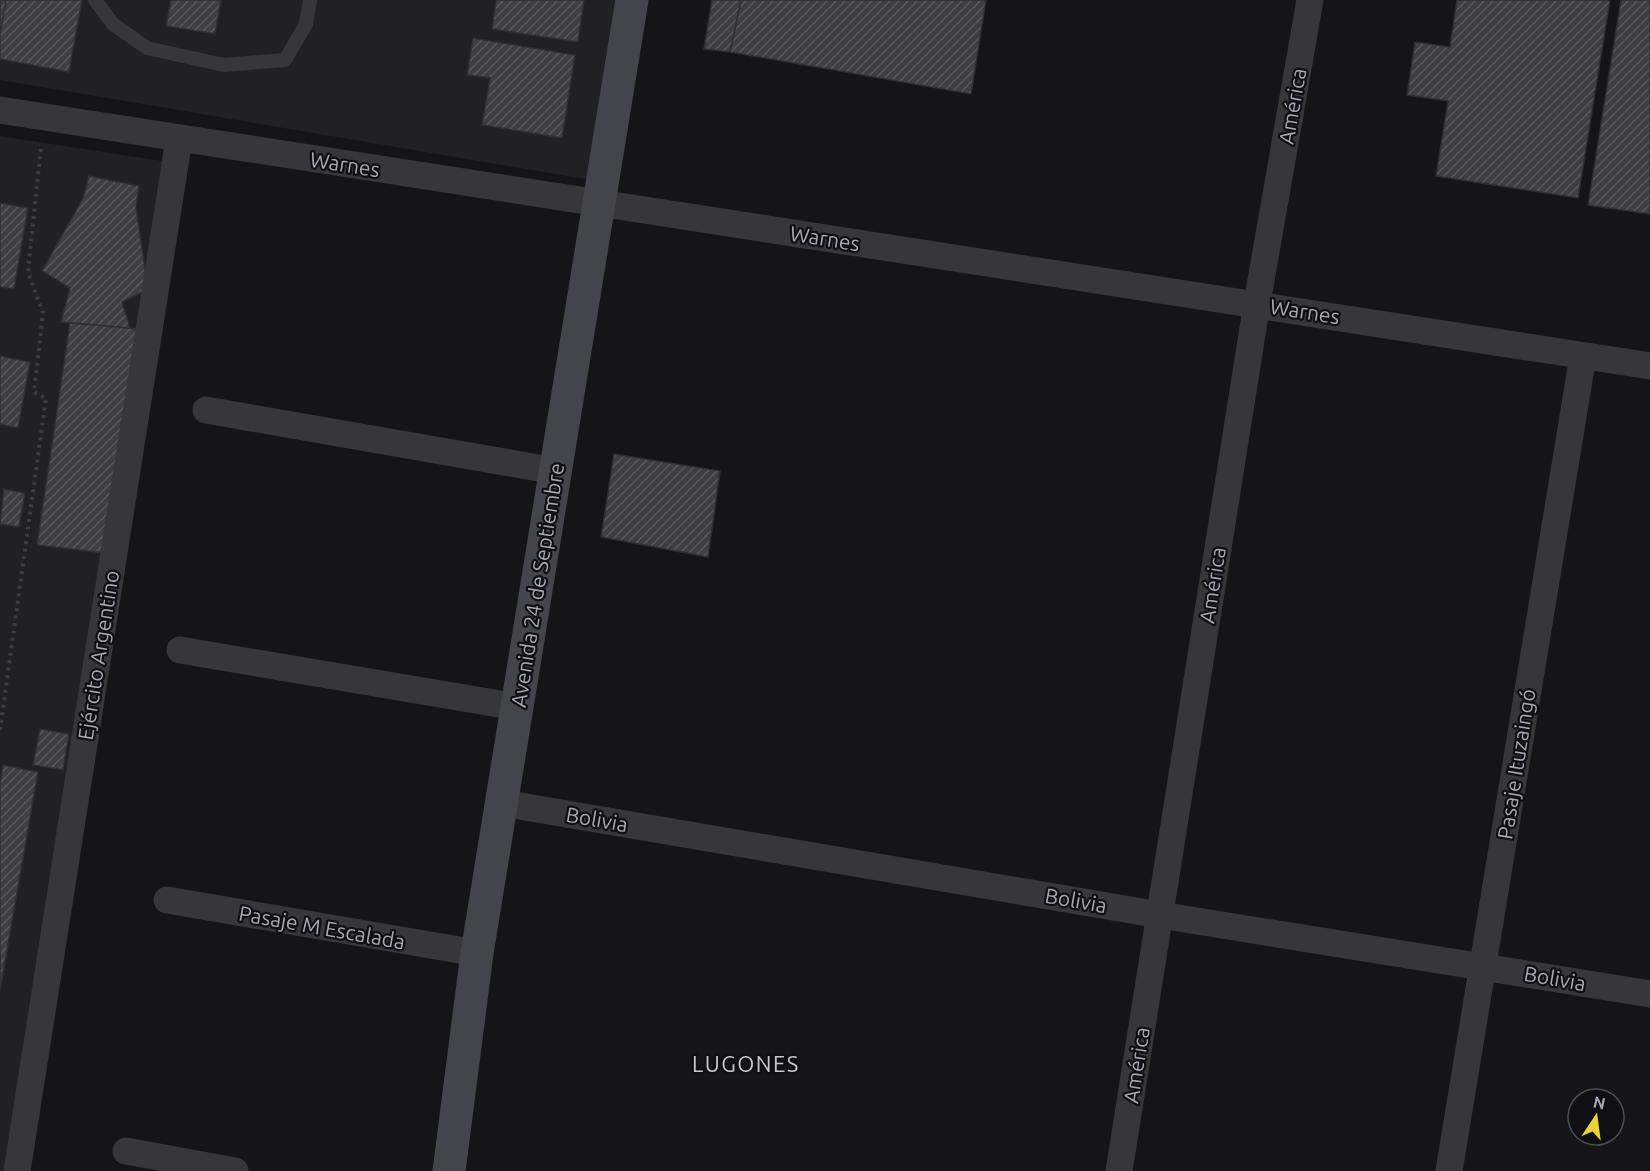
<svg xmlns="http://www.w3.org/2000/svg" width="1650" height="1171" font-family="Ubuntu,sans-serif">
  <defs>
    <pattern id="building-hatch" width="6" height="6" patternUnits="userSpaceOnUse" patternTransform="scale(1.5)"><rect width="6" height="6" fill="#3f3e43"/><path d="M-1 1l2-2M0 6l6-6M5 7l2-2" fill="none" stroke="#58575c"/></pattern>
  </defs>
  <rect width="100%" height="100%" fill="#151416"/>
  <!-- built -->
  <path fill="#212023" d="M0 0H619L591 180 0 80Z
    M0 136 169 162 9 1171H0Z"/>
  <!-- building -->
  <path fill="url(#building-hatch)" stroke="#2f2e32" stroke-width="1.5" d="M0 0H6L0 35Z
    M6 0H82L69 72 0 59V35Z
    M171 0H221L215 34 166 26Z
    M496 0H584L578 42 492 29Z
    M712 0H741L730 52 704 49Z
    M741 0H986L971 94 730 52Z
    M1457 0H1610L1578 198 1436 176 1448 101 1407 95 1415 42 1450 47Z
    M1621 0H1650V214L1588 205Z
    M473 38 575 55 562 138 482 125 490 78 467 75Z
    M89 176 139 186 136 208 148 289 122 302 130 328 61 322 70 288 42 271 83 198Z
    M0 203 28 208 14 289 0 287Z
    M70 323 140 329 104 553 37 545Z
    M0 356 30 362 18 428 0 424Z
    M614 454 720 471 708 557 601 537Z
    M4 489 25 493 19 527 0 524Z
    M40 729 69 734 63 770 33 765Z
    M3 765 38 772 0 991V783Z"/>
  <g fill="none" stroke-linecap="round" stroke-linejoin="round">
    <!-- path -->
    <path stroke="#3c3c42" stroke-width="4" stroke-dasharray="3 4.5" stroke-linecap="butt" d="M0 730 46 398 34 392 43 313 28 272 41 146"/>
    <!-- lane -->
    <path stroke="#36363b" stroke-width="14" d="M95 0 113 24 147 48 224 65 285 60 306 24 310 0"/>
    <!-- street -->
    <path stroke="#36363b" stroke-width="27" d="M0 110 1650 366
      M206 410 556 471
      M180 650 517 707
      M502 803 1160 915 1650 994
      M167 900 477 953
      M126 1151 235 1171
      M17 1171 179 139
      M1119 1171 1257 303 1310 0
      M1449 1171 1583 356"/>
    <!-- secondary -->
    <path stroke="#44444b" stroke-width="33" d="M449 1171 477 953 632 0"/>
  </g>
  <g text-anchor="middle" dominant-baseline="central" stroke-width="4.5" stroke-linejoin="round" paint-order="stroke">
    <!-- street labels -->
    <g font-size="21" fill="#a7a8b6" stroke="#100f11">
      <text transform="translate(1292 106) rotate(-80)">América</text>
      <text transform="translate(345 164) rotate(9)">Warnes</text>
      <text transform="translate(825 238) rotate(9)">Warnes</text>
      <text transform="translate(1305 311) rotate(9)">Warnes</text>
      <text transform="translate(537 585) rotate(-81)">Avenida 24 de Septiembre</text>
      <text transform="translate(1212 585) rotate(-81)">América</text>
      <text transform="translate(98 655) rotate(-81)">Ejército Argentino</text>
      <text transform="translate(1516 764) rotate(-81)">Pasaje Ituzaingó</text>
      <text transform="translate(597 819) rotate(10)">Bolivia</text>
      <text transform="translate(1076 900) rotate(10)">Bolivia</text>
      <text transform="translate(322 927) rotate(10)">Pasaje M Escalada</text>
      <text transform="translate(1555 978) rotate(10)">Bolivia</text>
      <text transform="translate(1136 1065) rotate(-81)">América</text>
    </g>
    <!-- neighbourhood labels -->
    <g font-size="22" letter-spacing="1.5" fill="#c8c8d2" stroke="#100f11">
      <text x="746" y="1063">LUGONES</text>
    </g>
  </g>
  <!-- north arrow -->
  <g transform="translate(1596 1117) rotate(13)"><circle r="28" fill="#100f11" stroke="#4c4c53" stroke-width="1.5"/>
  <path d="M0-4.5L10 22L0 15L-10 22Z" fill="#ebd238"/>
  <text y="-9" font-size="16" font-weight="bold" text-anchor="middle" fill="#a7a8b6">N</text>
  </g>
</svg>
